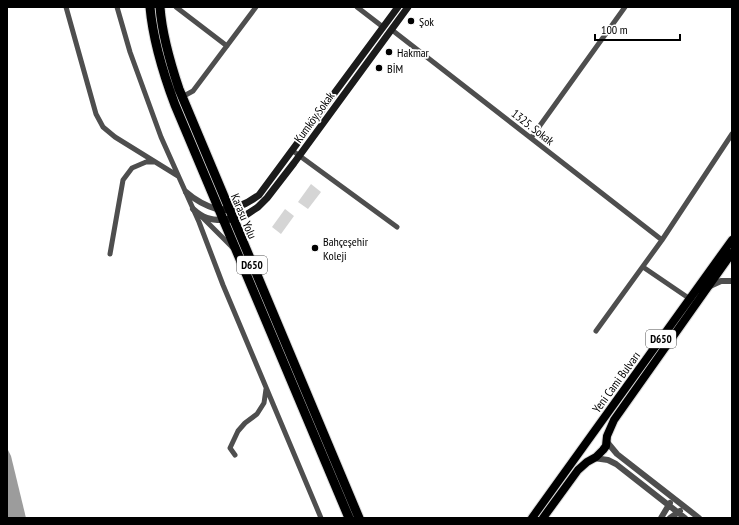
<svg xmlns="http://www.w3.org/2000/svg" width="739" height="525" font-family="'PT Sans Narrow',sans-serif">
  <rect width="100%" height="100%" fill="#fff"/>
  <!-- green -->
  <path fill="#d5d5d5" d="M311 184 321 192 308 209 298 202Z
    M285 209 294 216 281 234 272 227Z"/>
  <!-- water -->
  <path fill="#9c9c9c" d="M7 448 11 456 26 518H7Z"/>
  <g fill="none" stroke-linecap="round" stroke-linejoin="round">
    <!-- primary casing -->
    <g stroke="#dbdbdb" stroke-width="10">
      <path id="primary" d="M532 518 732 240
        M543 518 578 470 587 462 596 457 603 450 606 446 607 436 614 420 732 253"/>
    </g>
    <!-- trunk casing -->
    <g stroke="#dbdbdb" stroke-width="11">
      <path id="trunk" d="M150 7C153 41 163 73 175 105L349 518
        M160 7C162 35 170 62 179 89L359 518"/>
    </g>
    <!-- minor -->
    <path stroke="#4e4e4e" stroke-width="5" d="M66 7 96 114 103 127 115 137 178 176
      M117 7 130 52 161 137 199 222 223 285 321 518
      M176 7 227 46
      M357 7 383 27
      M392 30 662 240
      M182 97 193 91 256 7
      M531 138 625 7
      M293 151 397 227
      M202 217 232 247
      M110 254 123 180 132 168 146 162H155
      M643 267 690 299
      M596 331 662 240 732 134
      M235 455 230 448 238 431 245 423 257 414 264 403 266 389"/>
    <!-- tertiary -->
    <path stroke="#4e4e4e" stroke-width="6" d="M186 192C196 201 206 206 219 210
      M193 209C203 218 210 220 222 220
      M710 286 721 281H732
      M607 442 617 454 699 518
      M594 458 608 460 616 464 685 518
      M661 518 670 503
      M670 518 680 511"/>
    <!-- secondary -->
    <path stroke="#1b1b1b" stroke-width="7" d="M219 210C233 210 247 204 259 195L398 7
      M222 220 233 219 246 215 258 207 267 198 294 163 408 7"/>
    <!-- primary -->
    <use href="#primary" stroke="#000" stroke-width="8"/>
    <!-- trunk -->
    <use href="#trunk" stroke="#000" stroke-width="9"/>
  </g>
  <!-- markers -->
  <g fill="#000" stroke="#fff" stroke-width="1.5">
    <circle cx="411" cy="21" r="4"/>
    <circle cx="389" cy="52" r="4"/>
    <circle cx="379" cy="68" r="4"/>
    <circle cx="315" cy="248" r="4"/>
  </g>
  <g text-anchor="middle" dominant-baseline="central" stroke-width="3.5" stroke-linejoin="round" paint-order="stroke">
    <!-- shield labels -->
    <g fill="#fff" stroke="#4c4c4c" stroke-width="1">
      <rect x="237" y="256" width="30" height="18" rx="3"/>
      <rect x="646" y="330" width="30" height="18" rx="3"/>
    </g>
    <g font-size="11" font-weight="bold" fill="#000">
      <text x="252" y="265">D650</text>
      <text x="661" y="339">D650</text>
    </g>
    <!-- poi labels -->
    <g font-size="12" fill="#000" stroke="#fff" text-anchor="start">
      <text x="419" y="21">Şok</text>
      <text x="397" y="52">Hakmar</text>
      <text x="387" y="68">BİM</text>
      <text x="323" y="241">Bahçeşehir<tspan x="323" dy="14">Koleji</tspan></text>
    </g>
    <!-- street labels -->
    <g font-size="12" fill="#000" stroke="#fff">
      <text transform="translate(314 117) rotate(-54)">Kumköy Sokak</text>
      <text transform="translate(533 127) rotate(38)">1325. Sokak</text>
      <text transform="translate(244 216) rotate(67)">Karasu Yolu</text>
      <text transform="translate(616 382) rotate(-54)">Yeni Cami Bulvarı</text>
    </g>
  </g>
  <!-- border -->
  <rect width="739" height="525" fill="none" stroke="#000000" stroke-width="16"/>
  <!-- scale -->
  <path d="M595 34v6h85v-6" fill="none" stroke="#000000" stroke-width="2"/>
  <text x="601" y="34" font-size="12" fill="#000000" stroke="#ffffff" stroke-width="3" paint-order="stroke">100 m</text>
</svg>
